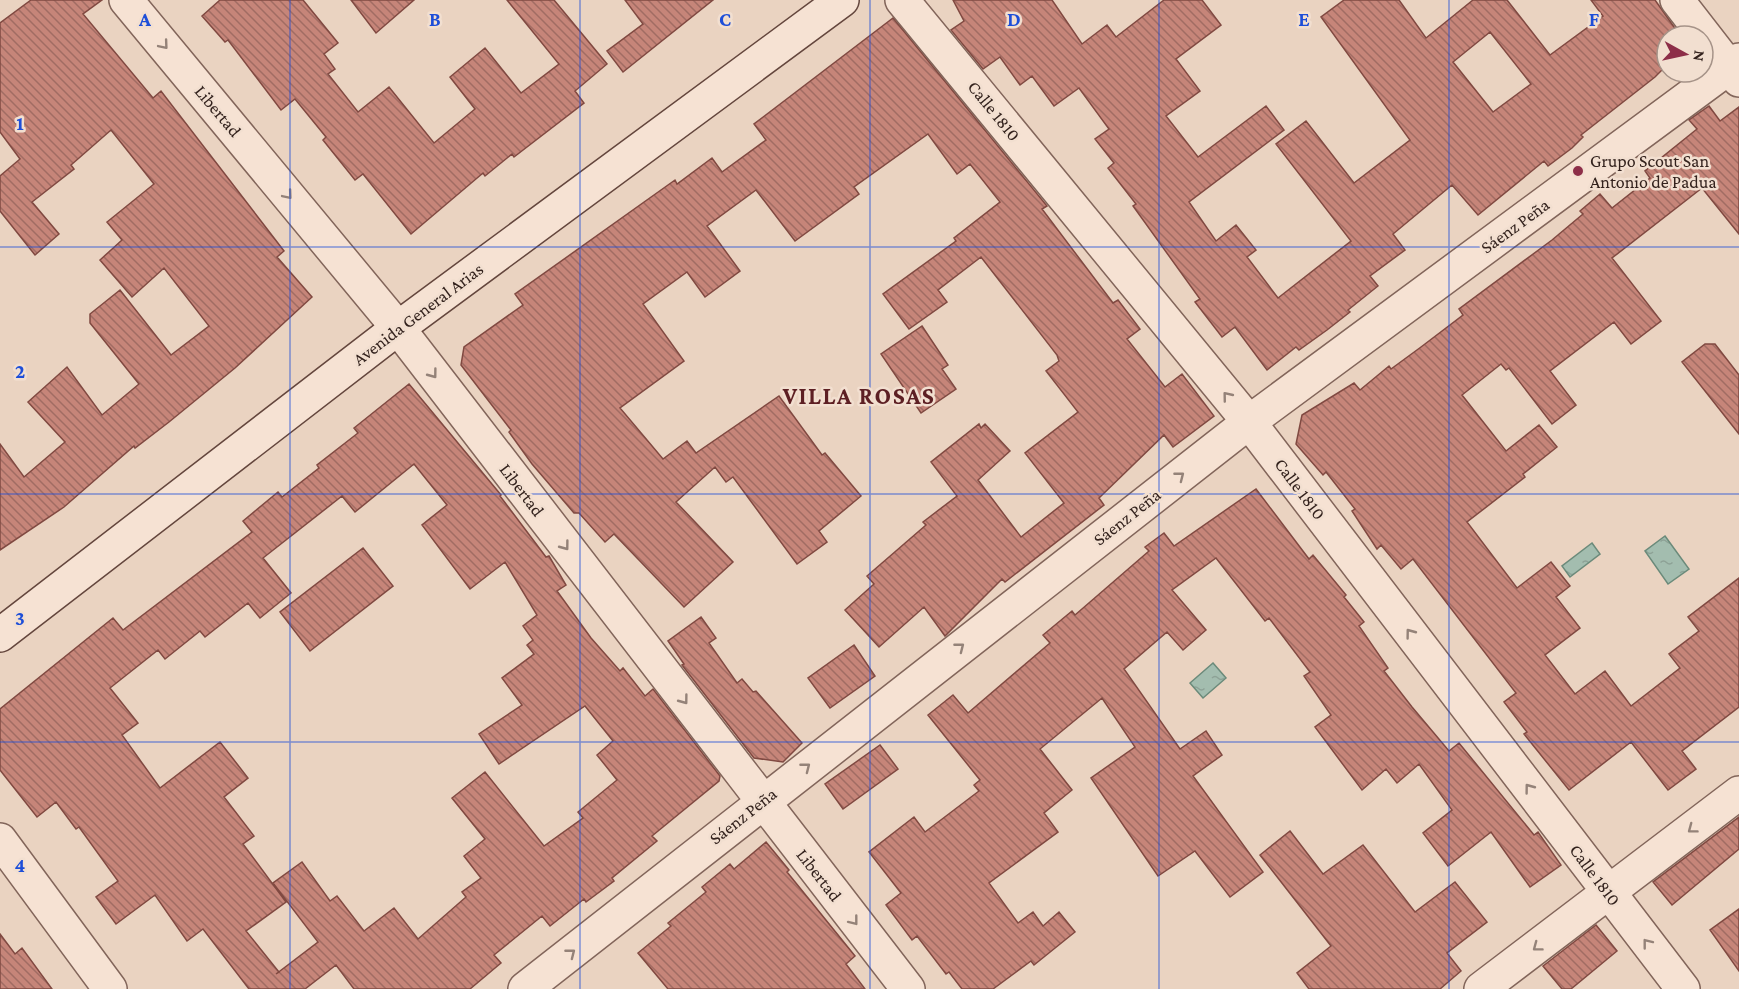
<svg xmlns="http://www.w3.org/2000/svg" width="1739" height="989" font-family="'Crimson Pro',serif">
  <defs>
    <pattern id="water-ripples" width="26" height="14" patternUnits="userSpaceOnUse" patternTransform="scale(1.5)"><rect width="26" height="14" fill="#a3bdaf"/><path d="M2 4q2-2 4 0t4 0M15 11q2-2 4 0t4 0" fill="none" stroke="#8da296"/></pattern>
    <pattern id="building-back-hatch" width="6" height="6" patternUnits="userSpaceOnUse" patternTransform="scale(1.5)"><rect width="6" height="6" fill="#c68579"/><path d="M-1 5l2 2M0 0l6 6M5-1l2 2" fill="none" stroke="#a16c63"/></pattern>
  </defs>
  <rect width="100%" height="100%" fill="#ead3c1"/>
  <!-- water -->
  <path fill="url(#water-ripples)" stroke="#6b8a7a" stroke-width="1.5" d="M1665 536 1689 569 1668 584 1645 551Z
    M1592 543 1600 554 1570 577 1562 566Z
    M1213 663 1226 678 1203 698 1190 683Z"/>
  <!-- building -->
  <path fill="url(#building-back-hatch)" stroke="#804941" stroke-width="1.5" fill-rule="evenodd" d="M31 0H102L83 14 153 98 161 91 284 251 277 257 312 297 235 368 169 422 135 448 134 446 64 507 0 550V444L24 477 65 442 28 402 67 367 102 415 139 384 90 323V314L120 290 171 355 209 326 164 268 132 297 100 260 122 240 107 222 154 184 111 130 71 165 74 169 32 202 59 234 35 255 0 211V176L20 159 0 132V23Z
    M220 0H303L338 43 324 54 335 69 328 74 358 112 389 87 434 143 475 109 450 77 485 48 521 93 559 64 507 0H554L607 64 575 91 584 103 514 157 512 154 485 176 483 173 411 234 363 174 355 180 323 140 326 137 295 99 281 110 228 40 225 42 202 16Z
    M351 0H414L376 33Z
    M625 0H713L623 72 607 51 643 24Z
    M953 0H1052L1082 44 1107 25 1116 37 1164 0H1202L1221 25 1176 59 1200 91 1166 116 1198 157 1266 106 1284 130 1189 202 1216 241 1236 225 1256 250 1247 257 1278 298 1351 241 1276 144 1306 121 1354 183 1410 140 1321 17 1344 0H1399L1426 38 1473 0H1507L1550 55 1603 16 1591 0H1655L1679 34 1667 36V65L1655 77 1581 135 1583 137 1572 148 1548 166 1544 161 1478 215 1452 185 1393 234 1405 250 1370 276 1378 286 1348 310 1350 312 1327 330 1299 350 1296 347 1267 370 1235 327 1222 337 1195 302 1200 299 1133 206 1136 204 1108 168 1114 163 1095 139 1109 129 1079 88 1054 106 1032 76 1020 85 1000 57 983 69 951 30 964 21ZM1490 32 1531 84 1493 112 1453 62Z
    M893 18 1047 206 1042 209 1113 303 1118 300 1140 329 1127 339 1165 387 1182 374 1214 416 1173 447 1164 435 1099 498 1104 505 1005 582 1002 579 945 636 924 607 879 647 845 610 874 584 867 576 926 525 923 522 957 496 931 462 979 424 981 428 985 424 1010 451 978 480 1021 537 1064 503 1025 453 1078 412 1046 371 1059 361 1057 355 981 257 938 290 947 302 909 329 883 294 956 241 954 238 1000 202 970 164 957 174 928 134 854 187 859 194 795 241 756 190 707 226 740 271 705 297 687 272 643 304 684 361 620 408 663 459 687 441 696 453 779 396 822 455 825 453 861 496 819 531 827 542 797 564 733 477 726 482 715 467 676 502 733 562 684 607 614 534 605 542 579 513H574L532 464 509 432 511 430 461 365 464 347 523 305 515 294 675 180 677 184 712 158 722 172 766 140 754 124Z
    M1709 106 1720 121 1739 107V234L1702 188 1612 258 1661 321 1631 344 1614 322 1550 371 1576 405 1552 424 1509 368 1506 370 1501 364 1462 395 1506 451 1539 425 1557 447 1523 474 1525 477 1467 522 1517 588 1551 562 1570 586 1556 597 1580 628 1545 655 1575 694 1605 671 1631 706 1680 668 1669 654 1699 631 1688 617 1739 578V707L1682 751 1696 769 1668 790 1631 742 1569 790 1524 734 1527 732 1504 702 1516 693 1413 559 1401 569 1381 545 1377 549 1352 511 1355 509 1326 472 1323 475 1296 444 1302 415 1354 383 1360 390 1389 366 1391 369 1421 347 1463 315 1459 309 1552 240 1583 214 1580 211 1600 194 1612 208 1650 178 1645 171 1697 129 1689 120Z
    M922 326 948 365 942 369 956 389 921 413 881 354Z
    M1705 344H1715L1739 375V434L1682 362Z
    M409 384 501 495 500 496 546 557 549 556 566 585 557 591 591 638 620 671 623 668 645 696 653 689 720 776 719 781 652 836 657 841 612 878 614 881 586 902 584 899 550 926 542 916 494 955 501 963 470 989H354L336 965 305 989H249L203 929 187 941 155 895 116 924 96 897 118 881 79 827 76 829 56 802 37 817 0 770V709L113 618 123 630 252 532 243 521 278 492 282 497 319 468 317 465 358 433 354 428ZM414 464 447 505 422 525 470 589 505 562 537 615 523 626 533 640 527 645 534 654 502 678 522 705 479 734 499 764 585 706 613 741 597 755 617 780 578 812 583 818 544 846 485 772 452 798 485 839 464 856 481 878 462 892 466 897 418 939 394 908 364 931 337 896 330 901 302 862 273 883 318 942 276 974 279 972 246 931 286 902 243 844 254 836 224 797 248 778 220 742 160 788 122 735 138 723 110 688 158 650 165 659 200 631 205 637 248 603 260 618 291 593 263 558 342 496 355 512Z
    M1256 489 1309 559 1313 555 1346 595 1344 597 1364 622 1359 626 1388 668 1384 671 1412 707 1449 751 1459 743 1534 835 1538 832 1561 865 1530 887 1491 832 1448 866 1423 833 1452 810 1419 764 1397 783 1386 769 1362 790 1315 727 1331 715 1304 676 1310 672 1269 618 1265 621 1216 558 1172 590 1206 630 1183 650 1167 632 1124 669 1180 749 1206 731 1222 755 1193 776 1263 872 1230 897 1195 851 1158 876 1091 778 1135 747 1102 698 1040 749 1072 790 1044 813 1058 832 989 883 1018 923 1033 912 1043 926 1059 912 1075 932 1034 965 1031 961 993 989H962L949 972 946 974 917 936 912 940 886 905 901 893 869 852 914 817 925 832 979 791 974 785 980 780 928 715 953 695 968 713 1050 643 1043 635 1072 611 1075 615 1149 551 1145 547 1164 533 1174 546Z
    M363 548 393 586 310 651 280 612Z
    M701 617 716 638 709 643 737 683 742 679 753 692 756 691 802 743 783 762 754 758 682 665 684 664 668 641Z
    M854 645 875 676 830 708 808 678Z
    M880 745 898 769 843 809 825 784Z
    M1739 817V849L1672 905 1653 882Z
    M1290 831 1323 874 1363 845 1415 912 1455 882 1487 922 1447 953 1461 971 1440 989H1309L1297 973 1331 946 1260 855Z
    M766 842 789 870 787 872 855 956 846 964 865 989H668L638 953 671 926 668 923 706 892 702 887 730 864 734 869Z
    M1739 909V971L1710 930Z
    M1596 925 1617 951 1571 989H1562L1543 966Z
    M0 934 15 954 22 948 52 989H0Z"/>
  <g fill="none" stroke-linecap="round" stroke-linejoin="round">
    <!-- minor casing -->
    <g stroke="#82655a" stroke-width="36">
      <path id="minor" d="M126 0 398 328 908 989
        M902 0 1249 422 1683 989
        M1677 0 1739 80
        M0 840 110 989
        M525 989 1249 422 1739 60
        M1481 989 1739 793"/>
    </g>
    <!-- secondary casing -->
    <g stroke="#64463d" stroke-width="36">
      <path id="secondary" d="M0 635 398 328 842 0"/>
    </g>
    <!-- minor -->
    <use href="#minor" stroke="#f6e2d3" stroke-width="33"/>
    <!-- secondary -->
    <use href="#secondary" stroke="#f6e2d3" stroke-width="33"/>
  </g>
  <!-- one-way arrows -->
  <defs><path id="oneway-chevron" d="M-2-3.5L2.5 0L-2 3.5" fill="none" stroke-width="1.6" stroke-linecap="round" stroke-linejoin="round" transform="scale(1.5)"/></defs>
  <g stroke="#948278">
    <use href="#oneway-chevron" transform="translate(164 45) rotate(50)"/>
    <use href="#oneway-chevron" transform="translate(288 195) rotate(50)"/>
    <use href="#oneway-chevron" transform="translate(433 374) rotate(53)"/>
    <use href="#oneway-chevron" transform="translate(1227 396) rotate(-129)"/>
    <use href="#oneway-chevron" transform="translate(1180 476) rotate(-38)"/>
    <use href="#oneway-chevron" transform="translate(565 546) rotate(53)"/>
    <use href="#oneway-chevron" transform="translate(1410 633) rotate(-127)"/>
    <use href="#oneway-chevron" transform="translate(960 647) rotate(-38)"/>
    <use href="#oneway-chevron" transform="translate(684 700) rotate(53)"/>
    <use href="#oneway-chevron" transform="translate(806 767) rotate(-38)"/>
    <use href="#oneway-chevron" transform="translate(1529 788) rotate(-127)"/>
    <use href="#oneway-chevron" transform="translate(1692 829) rotate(143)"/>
    <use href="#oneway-chevron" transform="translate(854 921) rotate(52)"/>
    <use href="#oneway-chevron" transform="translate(1647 943) rotate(-128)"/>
    <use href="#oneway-chevron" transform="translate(1537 947) rotate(143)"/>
    <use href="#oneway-chevron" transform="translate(571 953) rotate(-38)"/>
  </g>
  <!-- grid -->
  <path fill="none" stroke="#1d4ed8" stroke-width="1.5" stroke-opacity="0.55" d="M290 0V989M580 0V989M870 0V989M1159 0V989M1449 0V989M0 247H1739M0 494H1739M0 742H1739"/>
  <!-- markers -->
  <circle fill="#8d2e48" stroke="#f2dfd0" stroke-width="2" cx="1578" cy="171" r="6"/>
  <g text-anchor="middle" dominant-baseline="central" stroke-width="5" stroke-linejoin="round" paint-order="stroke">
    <!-- street labels -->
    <g font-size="18" fill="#33221d" stroke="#f2dfd0">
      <text transform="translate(218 111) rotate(50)">Libertad</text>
      <text transform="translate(994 111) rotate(51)">Calle 1810</text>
      <text transform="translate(1515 226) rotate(-36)">Sáenz Peña</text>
      <text transform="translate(418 314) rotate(-37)">Avenida General Arias</text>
      <text transform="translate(1300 489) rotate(53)">Calle 1810</text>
      <text transform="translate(522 490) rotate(53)">Libertad</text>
      <text transform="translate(1127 517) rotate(-38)">Sáenz Peña</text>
      <text transform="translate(743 816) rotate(-38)">Sáenz Peña</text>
      <text transform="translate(819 875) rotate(52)">Libertad</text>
      <text transform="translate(1595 875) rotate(53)">Calle 1810</text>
    </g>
    <!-- poi labels -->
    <g font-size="18" fill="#33221d" stroke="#f2dfd0" text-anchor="start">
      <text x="1590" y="161">Grupo Scout San<tspan x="1590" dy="21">Antonio de Padua</tspan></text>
    </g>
    <!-- district labels -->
    <g font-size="24" font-weight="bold" letter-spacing="1.5" fill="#5d1f23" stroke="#f2dfd0">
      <text x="859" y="395">VILLA ROSAS</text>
    </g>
  </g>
  <g font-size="20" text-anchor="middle" font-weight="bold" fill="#1d4ed8" stroke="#f2dfd0" stroke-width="5" stroke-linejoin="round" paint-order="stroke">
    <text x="145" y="26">A</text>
    <text x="435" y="26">B</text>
    <text x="725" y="26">C</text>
    <text x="1014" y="26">D</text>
    <text x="1304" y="26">E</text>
    <text x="1594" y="26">F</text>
    <text x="20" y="130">1</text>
    <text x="20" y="378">2</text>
    <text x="20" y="625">3</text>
    <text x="20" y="872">4</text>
  </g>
  <!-- north arrow -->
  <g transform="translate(1685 54) rotate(98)"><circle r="28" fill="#f2dfd0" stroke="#a69388" stroke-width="1.5"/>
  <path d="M0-4.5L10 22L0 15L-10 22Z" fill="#8d2e48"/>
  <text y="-9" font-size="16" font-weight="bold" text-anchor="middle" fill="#33221d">N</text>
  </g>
</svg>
